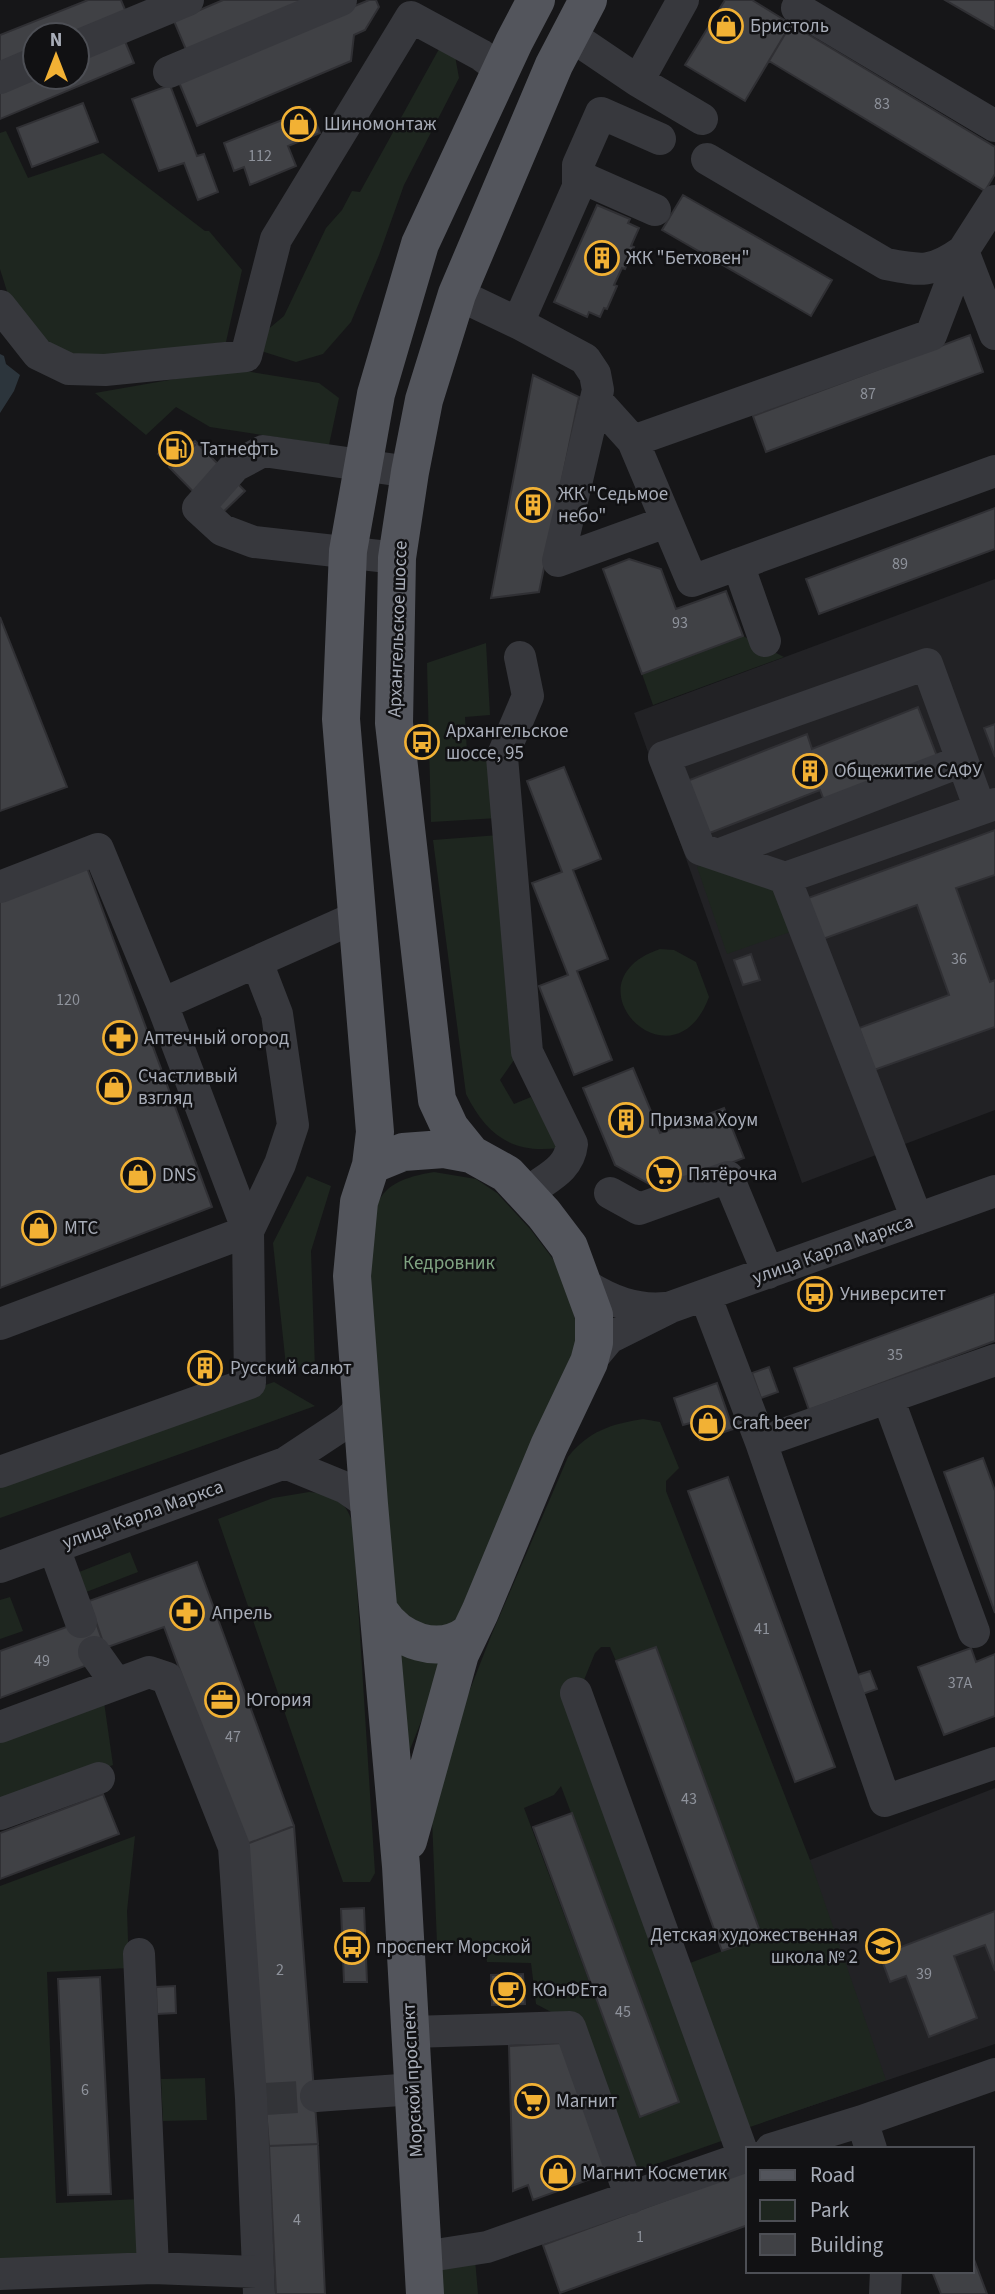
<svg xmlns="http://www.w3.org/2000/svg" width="995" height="2294" font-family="'Source Sans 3',sans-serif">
  <rect width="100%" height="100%" fill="#161618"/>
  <!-- built -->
  <path fill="#222225" d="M995 579V1110L802 1183 634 713Z
    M995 1788V2044L763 2122 734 2032 810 1860Z"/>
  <!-- green -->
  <path fill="#1e261f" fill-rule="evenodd" d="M439 49 455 56 459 78 404 185 379 255 351 322 323 354 296 362 261 351 260 336 284 316 326 228 342 210 352 191 360 192Z
    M6 131 28 178 103 153 205 231H209L242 270 226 342 109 357 65 353 33 331 11 304 0 269V133Z
    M232 369 319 383 339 398 329 445 210 427 176 407 146 435 95 393Z
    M743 636 784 657 653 705 642 674Z
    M486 643 490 715 465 717 467 753 494 752 498 818 431 822 427 663Z
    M499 835 514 1060 500 1080 514 1104 531 1097 558 1148C511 1154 486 1134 466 1094L433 840Z
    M717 861 776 882 793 931 727 954 697 867Z
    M660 949 674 950 696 962 709 997C673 1094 562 982 660 949Z
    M434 1172 476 1179 497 1193 531 1230 562 1271 580 1337 471 1608 442 1634 393 1615 364 1257C376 1204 372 1182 434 1172Z
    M307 1176 331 1186 311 1251 315 1369 286 1366 273 1243Z
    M274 1382 315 1406 0 1518V1479Z
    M643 1419 660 1422 679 1468 666 1481V1491L810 1860 886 2080 747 2128 690 1963 762 1936 655 1647 616 1661 610 1647H601L595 1653 584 1680 730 2138 631 2173 574 2024 536 2004 531 1963 487 1962 485 1948 437 1944 432 1818 449 1743 491 1636 568 1457C589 1431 611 1424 643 1419ZM561 1786 679 2102 640 2117 524 1808 554 1795Z
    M309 1492C334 1494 345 1499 353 1524L375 1873 370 1882H343L218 1519 273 1498Z
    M130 1552 138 1572 81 1594 74 1574Z
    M10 1597 23 1631 0 1639V1600Z
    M398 1648 447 1656 409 1752Z
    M100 1674 113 1765 0 1806V1711Z
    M135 1836 127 1911 129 1968 47 1972 56 2203 140 2199 144 2260 0 2265V1886Z
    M205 2078 207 2120 163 2121 161 2079Z
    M475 2259 478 2294H443L442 2269Z"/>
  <!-- water -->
  <path fill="#2c353c" d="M0 354 4 356 6 364 20 375 14 391 0 413Z"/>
  <!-- building -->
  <path fill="#404145" stroke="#303034" stroke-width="2" d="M88 0H121L128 17 77 35H35V54L0 68V35Z
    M223 0H308L187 52 174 21Z
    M369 0H376L379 7 365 30 354 35 351 61 197 126 178 80Z
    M725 0H752L791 24 745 101 685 65Z
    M945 0H995V29Z
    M791 24 995 147V174L985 191 769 61Z
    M122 34 134 63 0 119V84L35 77H77V52Z
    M170 85 197 156 204 154 218 192 198 200 184 163 159 171 132 99Z
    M83 103 98 142 32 167 17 128Z
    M310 109 320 133 288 146 296 166 250 185 244 167 234 171 224 143Z
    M683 195 832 280 811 316 662 230Z
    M597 205 630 219 628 223 639 228 631 246 634 247 625 269 622 268 614 285 617 286 607 309 604 308 600 317 589 312 587 317 554 302Z
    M970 335 983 372 766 452 753 416Z
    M533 375 579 397 539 592 491 598Z
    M181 431 195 445 172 467 158 454Z
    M195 441 245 491 218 517 169 467Z
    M995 508V549L819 614 806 579Z
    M629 559 661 569 676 609 726 591 743 636 642 674 603 569Z
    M0 617 67 787 0 811Z
    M918 707 938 759 825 803 820 790 702 836 682 783 807 734 812 749Z
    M995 724V757L984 728Z
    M564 767 601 859 573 870 608 959 577 971 612 1060 574 1075 539 986 568 975 532 883 562 872 527 781Z
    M995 830V875L956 888 990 982 995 980V1027L874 1070 859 1028 949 995 917 905 823 939 808 898Z
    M86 865 212 1207 0 1288V898Z
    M751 954 760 980 743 985 734 960Z
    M633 1068 660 1133 724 1108 744 1158 660 1190 615 1165 583 1088Z
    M995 1294V1341L809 1410 794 1368Z
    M210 1356 217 1375 200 1381 193 1362Z
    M769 1367 778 1392 761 1398 752 1373Z
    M717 1383 733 1429 700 1440 694 1422 683 1425 674 1398Z
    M983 1458 995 1491V1613L944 1472Z
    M728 1477 835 1767 795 1782 688 1491Z
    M197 1562 294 1826 244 1845 164 1627 105 1648 89 1601Z
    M94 1617 105 1648 85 1666 0 1698V1651Z
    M656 1647 762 1937 722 1951 616 1661Z
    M971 1648 976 1662 995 1654V1716L944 1735 918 1667Z
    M870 1671 877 1689 851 1698 845 1679Z
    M103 1794 119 1834 0 1879V1833Z
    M572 1813 679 2102 640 2117 533 1827Z
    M294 1826 318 2144 269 2146 244 1845Z
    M364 1908 367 1982H344L341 1909Z
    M995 1911V1971L985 1945 954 1956 977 2018 929 2037 906 1976 890 1982 880 1955Z
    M523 1974 525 2004 492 2005 491 1975Z
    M100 1977 111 2194 68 2195 58 1979Z
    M175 1986 176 2013 157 2014 156 1987Z
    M563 2043 610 2172 533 2200 528 2185 513 2191 509 2046Z
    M318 2144 325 2294H276L269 2146Z
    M748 2170V2225L560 2293 543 2245Z
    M972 2254 987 2294H941L932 2271H972Z"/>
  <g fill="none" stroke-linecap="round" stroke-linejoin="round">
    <!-- minor-tunnel -->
    <path stroke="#333438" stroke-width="32" stroke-dasharray="32 16" stroke-linecap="butt" d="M265 2099 316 2096"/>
    <!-- minor -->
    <path stroke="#37383d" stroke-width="32" d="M683 0 638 81 702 119
      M797 8 995 126
      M570 35 638 81
      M77 46 188 0
      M169 72 341 0
      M0 78 35 63
      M707 159 886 264C922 271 932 273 963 251
      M578 176 655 210
      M963 251 995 334
      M457 294 518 323 585 359 595 374 598 390 558 561 666 522
      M0 306 38 354 69 369 105 370 246 356 276 239 411 17 481 55 501 70
      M518 323 578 187V165L601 113 660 139
      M596 400 633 441 692 581 995 471
      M633 441 931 335 963 251 995 201
      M397 558 254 542 222 530 198 508 235 466 263 451 410 472
      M738 564 765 641
      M520 657 528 696 502 757 527 1052 572 1144C569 1171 545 1178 526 1194
      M718 855 962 761
      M785 878 700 849 664 757 927 664 980 809
      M0 887 98 849 162 1004
      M610 1193 639 1209 728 1177 768 1273
      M917 1219 785 878 995 804
      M585 1285C611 1301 635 1311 666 1308
      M705 1295 761 1442 885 1801 995 1763
      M0 1324 248 1231 280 1164 293 1125 277 1014 257 962
      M589 1362 609 1338 671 1307 995 1191
      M888 1398 974 1632
      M761 1442 995 1360
      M285 1463 346 1488 369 1504
      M0 1472 250 1383 248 1231 162 1004 343 923 358 920
      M54 1548 81 1622
      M0 1567 285 1463 347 1422 355 1414 363 1399
      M94 1652 116 1683
      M576 1693 744 2157
      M0 1727 149 1672 167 1678 234 1847 251 2098 259 2294
      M0 1814 99 1778
      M139 1954 153 2268
      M411 2032 570 2027 631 2198
      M316 2096 414 2089
      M862 2121 995 2074
      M771 2149 862 2121 871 2149
      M423 2257 487 2247 748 2156
      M0 2274 153 2268 257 2272
      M885 2294 886 2271"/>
    <!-- major -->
    <path stroke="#53555c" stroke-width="38" d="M471 1154 450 1128 437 1100 394 723 397 558 410 472 424 400 457 294 554 65 588 0
      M371 1165 403 1152 444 1149 471 1154 507 1174 544 1214 569 1247 594 1315V1343L589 1362 549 1446 480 1612 460 1654 408 1841
      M380 1612C399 1641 438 1656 468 1634
      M425 2294 401 1866 369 1504 352 1276 359 1202 371 1165 375 1132 341 719 348 551 376 394 420 244 514 42 536 0"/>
  </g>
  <!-- icons -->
  <defs>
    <g id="shop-ring" transform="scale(1.75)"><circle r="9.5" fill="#111113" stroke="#f2b134" stroke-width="1.5"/><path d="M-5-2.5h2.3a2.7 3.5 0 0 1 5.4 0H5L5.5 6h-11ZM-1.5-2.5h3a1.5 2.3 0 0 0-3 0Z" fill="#f2b134"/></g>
    <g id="building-ring" transform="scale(1.75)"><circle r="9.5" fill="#111113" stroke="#f2b134" stroke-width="1.5"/><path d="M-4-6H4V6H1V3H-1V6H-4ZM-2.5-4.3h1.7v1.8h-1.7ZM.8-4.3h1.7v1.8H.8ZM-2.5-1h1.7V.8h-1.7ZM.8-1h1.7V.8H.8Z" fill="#f2b134"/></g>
    <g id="fuel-ring" transform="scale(1.75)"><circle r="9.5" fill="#111113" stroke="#f2b134" stroke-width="1.5"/><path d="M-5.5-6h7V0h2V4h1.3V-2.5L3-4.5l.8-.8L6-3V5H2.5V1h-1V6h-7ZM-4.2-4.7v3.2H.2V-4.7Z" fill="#f2b134"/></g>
    <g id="bus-ring" transform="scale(1.75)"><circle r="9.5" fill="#111113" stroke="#f2b134" stroke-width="1.5"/><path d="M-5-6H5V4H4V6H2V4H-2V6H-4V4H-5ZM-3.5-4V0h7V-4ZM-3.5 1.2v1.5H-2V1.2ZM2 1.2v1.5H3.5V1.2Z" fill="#f2b134"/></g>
    <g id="pharmacy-ring" transform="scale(1.75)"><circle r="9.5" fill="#111113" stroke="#f2b134" stroke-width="1.5"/><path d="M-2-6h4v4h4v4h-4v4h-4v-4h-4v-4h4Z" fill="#f2b134"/></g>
    <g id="supermarket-ring" transform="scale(1.75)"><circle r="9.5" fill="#111113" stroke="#f2b134" stroke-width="1.5"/><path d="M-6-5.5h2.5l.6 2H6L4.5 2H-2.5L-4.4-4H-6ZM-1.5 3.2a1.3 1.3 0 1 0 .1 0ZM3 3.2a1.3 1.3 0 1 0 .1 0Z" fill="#f2b134"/></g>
    <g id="office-ring" transform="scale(1.75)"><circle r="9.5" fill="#111113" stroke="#f2b134" stroke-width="1.5"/><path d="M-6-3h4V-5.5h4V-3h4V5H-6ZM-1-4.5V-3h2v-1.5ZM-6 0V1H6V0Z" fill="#f2b134"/></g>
    <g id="school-ring" transform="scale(1.75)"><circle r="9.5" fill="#111113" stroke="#f2b134" stroke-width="1.5"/><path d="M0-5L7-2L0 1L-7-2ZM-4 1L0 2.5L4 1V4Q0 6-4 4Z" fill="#f2b134"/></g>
    <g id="cafe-ring" transform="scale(1.75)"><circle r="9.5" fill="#111113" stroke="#f2b134" stroke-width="1.5"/><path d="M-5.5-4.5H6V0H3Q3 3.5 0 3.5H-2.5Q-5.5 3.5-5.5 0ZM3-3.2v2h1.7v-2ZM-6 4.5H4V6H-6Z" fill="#f2b134"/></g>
  </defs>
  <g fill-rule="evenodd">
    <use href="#shop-ring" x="726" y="26"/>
    <use href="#shop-ring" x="299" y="124"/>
    <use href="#building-ring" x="602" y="258"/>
    <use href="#fuel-ring" x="176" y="449"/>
    <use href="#building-ring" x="533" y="505"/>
    <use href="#bus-ring" x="422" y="742"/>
    <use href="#building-ring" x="810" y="771"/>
    <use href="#pharmacy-ring" x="120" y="1038"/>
    <use href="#shop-ring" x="114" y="1087"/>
    <use href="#building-ring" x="626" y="1120"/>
    <use href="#supermarket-ring" x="664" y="1174"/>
    <use href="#shop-ring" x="138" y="1175"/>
    <use href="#shop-ring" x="39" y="1228"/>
    <use href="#bus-ring" x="815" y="1294"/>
    <use href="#building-ring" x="205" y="1368"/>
    <use href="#shop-ring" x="708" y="1423"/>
    <use href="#pharmacy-ring" x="187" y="1613"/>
    <use href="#office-ring" x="222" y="1700"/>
    <use href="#school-ring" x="883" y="1946"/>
    <use href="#bus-ring" x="352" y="1947"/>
    <use href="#cafe-ring" x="508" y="1990"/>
    <use href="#supermarket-ring" x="532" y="2101"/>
    <use href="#shop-ring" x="558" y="2173"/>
  </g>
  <g text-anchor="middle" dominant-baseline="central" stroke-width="5" stroke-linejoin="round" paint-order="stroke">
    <!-- number labels -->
    <g font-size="16" fill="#8e929b">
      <text x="882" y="104">83</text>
      <text x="260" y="156">112</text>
      <text x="868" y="394">87</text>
      <text x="900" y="564">89</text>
      <text x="680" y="623">93</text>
      <text x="959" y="959">36</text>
      <text x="68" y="1000">120</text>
      <text x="895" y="1355">35</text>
      <text x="762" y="1629">41</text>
      <text x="42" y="1661">49</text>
      <text x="960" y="1683">37А</text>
      <text x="233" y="1737">47</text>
      <text x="689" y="1799">43</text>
      <text x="280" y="1970">2</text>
      <text x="924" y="1974">39</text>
      <text x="623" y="2012">45</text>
      <text x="85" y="2090">6</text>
      <text x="297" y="2220">4</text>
      <text x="640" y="2237">1</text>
    </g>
    <!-- poi labels -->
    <g font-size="19" fill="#a8adb8" stroke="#111113" text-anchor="start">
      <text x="750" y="26">Бристоль</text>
      <text x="324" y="124">Шиномонтаж</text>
      <text x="626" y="258">ЖК "Бетховен"</text>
      <text x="200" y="449">Татнефть</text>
      <text x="558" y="494">ЖК "Седьмое<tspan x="558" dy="22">небо"</tspan></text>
      <text x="446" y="731">Архангельское<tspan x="446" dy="22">шоссе, 95</tspan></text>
      <text x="834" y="771">Общежитие САФУ</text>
      <text x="144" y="1038">Аптечный огород</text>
      <text x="138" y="1076">Счастливый<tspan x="138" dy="22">взгляд</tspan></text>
      <text x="650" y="1120">Призма Хоум</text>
      <text x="688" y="1174">Пятёрочка</text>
      <text x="162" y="1175">DNS</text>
      <text x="64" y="1228">МТС</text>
      <text x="840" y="1294">Университет</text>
      <text x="230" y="1368">Русский салют</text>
      <text x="732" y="1423">Craft beer</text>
      <text x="212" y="1613">Апрель</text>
      <text x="246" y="1700">Югория</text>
      <text x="858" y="1935" text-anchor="end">Детская художественная<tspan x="858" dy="22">школа № 2</tspan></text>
      <text x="376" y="1947">проспект Морской</text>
      <text x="532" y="1990">КОнФЕта</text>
      <text x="556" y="2101">Магнит</text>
      <text x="582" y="2173">Магнит Косметик</text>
    </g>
    <!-- street labels -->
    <g font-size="19" fill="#a8adb8" stroke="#111113">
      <text transform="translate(398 629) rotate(-88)">Архангельское шоссе</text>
      <text transform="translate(833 1250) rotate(-20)">улица Карла Маркса</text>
      <text transform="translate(143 1515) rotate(-20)">улица Карла Маркса</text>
      <text transform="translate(413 2080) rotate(-93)">Морской проспект</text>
    </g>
    <!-- park labels -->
    <g font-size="19" fill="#7fa381" stroke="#111113">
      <text x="449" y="1263">Кедровник</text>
    </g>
  </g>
  <!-- legend -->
  <rect x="746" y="2147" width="228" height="126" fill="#111113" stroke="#4d4f55" stroke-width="2"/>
  <rect x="760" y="2170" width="35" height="10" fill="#53555c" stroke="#4d4f55" stroke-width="2"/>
  <text x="810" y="2182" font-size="21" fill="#a8adb8">Road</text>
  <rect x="760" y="2200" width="35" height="21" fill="#1e261f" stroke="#4d4f55" stroke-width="2"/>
  <text x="810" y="2217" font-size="21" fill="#a8adb8">Park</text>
  <rect x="760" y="2234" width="35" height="21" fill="#404145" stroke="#4d4f55" stroke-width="2"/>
  <text x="810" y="2252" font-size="21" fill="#a8adb8">Building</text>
  <!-- north arrow -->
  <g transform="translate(56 56)"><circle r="33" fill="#111113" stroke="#4d4f55" stroke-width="2"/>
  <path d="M0-5L12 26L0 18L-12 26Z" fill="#f2b134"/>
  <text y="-10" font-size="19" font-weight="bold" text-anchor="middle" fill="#a8adb8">N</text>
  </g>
</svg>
